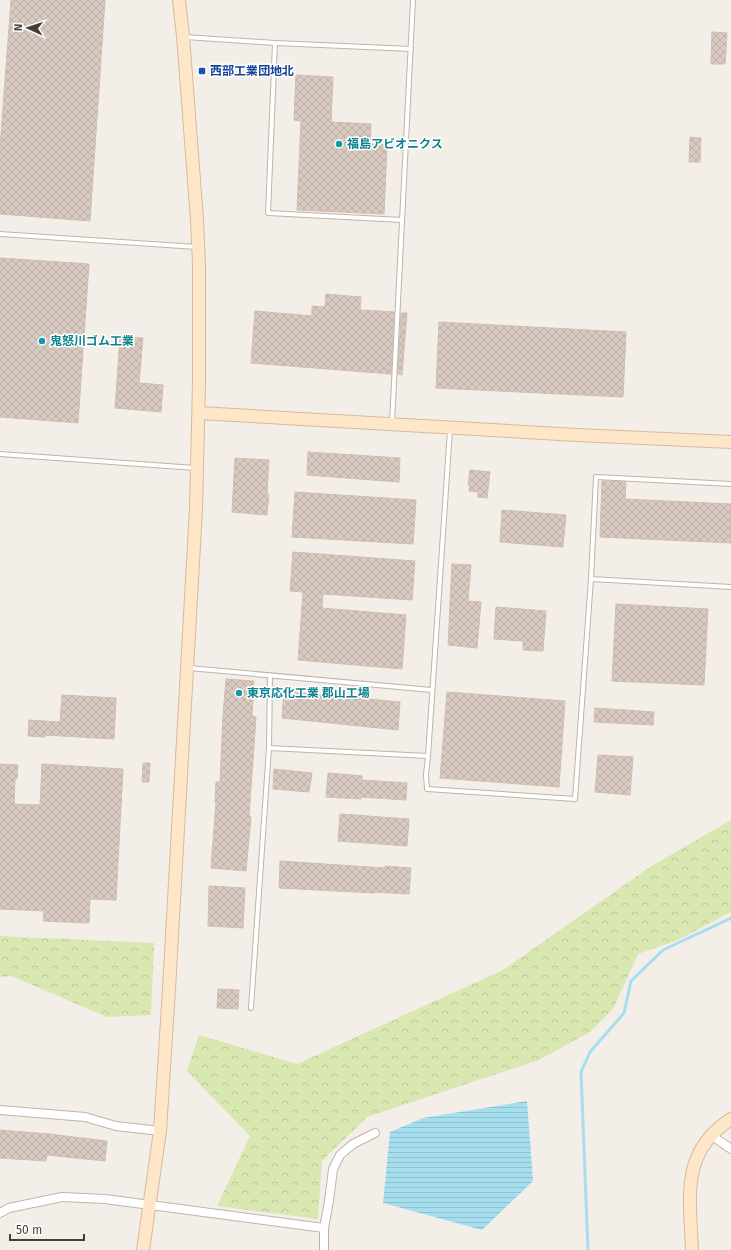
<svg xmlns="http://www.w3.org/2000/svg" width="731" height="1250" font-family="'Fira Sans','Noto Sans JP',sans-serif">
  <defs>
    <pattern id="forest-crowns" width="20" height="18" patternUnits="userSpaceOnUse"><rect width="20" height="18" fill="#d9e7b1"/><path d="M2 6a3 3 0 1 1 6 0M12 15a3 3 0 1 1 6 0" fill="none" stroke="#bcc799"/></pattern>
    <pattern id="water-rules" width="6" height="5" patternUnits="userSpaceOnUse"><rect width="6" height="5" fill="#a5dfef"/><path d="M0 2.5h6" fill="none" stroke="#8fc0ce"/></pattern>
    <pattern id="building-cross-hatch" width="8" height="8" patternUnits="userSpaceOnUse"><rect width="8" height="8" fill="#d8cac0"/><path d="M0 0l8 8M0 8l8-8" fill="none" stroke="#bbaea6"/></pattern>
  </defs>
  <rect width="100%" height="100%" fill="#f4eee8"/>
  <!-- forest -->
  <path fill="url(#forest-crowns)" d="M731 820V912L678 940 638 954 613 1009 590 1032 539 1060 367 1117 322 1161 318 1219 217 1206 250 1136 187 1071 199 1035 297 1064 503 970 650 867Z
    M0 936 154 943 151 1015 107 1017 11 976 0 977Z"/>
  <!-- water -->
  <path fill="url(#water-rules)" d="M527 1101 533 1181 482 1230 383 1203 390 1132 423 1118Z"/>
  <g fill="none" stroke-linecap="round" stroke-linejoin="round">
    <!-- stream -->
    <path stroke="#a5dfef" stroke-width="3" d="M588 1250 581 1072 590 1052 624 1013 631 981 663 950 731 918"/>
  </g>
  <!-- building -->
  <path fill="url(#building-cross-hatch)" stroke="#d0beb1" d="M11 0H105L90 221 0 214V148Z
    M712 32 727 33 725 64H711Z
    M296 75 333 77 331 122 371 124 370 144 387 145 384 214 297 210 301 121 294 120Z
    M690 137 701 138 700 162H689Z
    M0 258 89 264 78 423 0 417Z
    M326 294 361 297 360 310 394 312 391 374 251 363 255 311 312 316V306L325 307Z
    M401 313H407L402 375 398 374Z
    M439 322 626 332 623 397 436 388Z
    M120 337 143 338 139 383 163 385 161 412 115 408Z
    M308 452 400 458 399 482 307 475Z
    M235 458 269 460 267 494H269L267 515 232 512Z
    M470 470 490 472 487 498 478 497V492L469 491 470 485H468Z
    M602 481 626 482 625 499 731 504V543L600 537Z
    M295 492 416 500 413 544 292 537Z
    M502 510 566 515 563 547 500 542Z
    M293 552 415 561 412 600 323 594 322 608 406 615 402 669 298 660 303 592 290 591Z
    M452 564 471 565 468 601 481 602 477 648 448 645Z
    M616 604 708 609 704 685 612 681Z
    M496 607 546 611 543 651 523 650V641L494 639Z
    M226 679 254 681 252 716 256 717 249 816 251 817 246 871 211 868 216 802H215L216 782H220L223 715Z
    M284 691 400 702 398 730 282 718Z
    M447 692 565 701 559 787 440 778Z
    M62 695 116 698 114 739 45 735V737L28 736 29 720 60 722Z
    M595 708 654 712 653 725 594 722Z
    M598 755 633 757 630 795 595 792Z
    M143 763H150L149 782H142Z
    M0 764 18 765 17 779H15L14 804 40 805 42 764 123 769 116 900 90 899 89 923 43 921 44 911 0 909Z
    M274 769 312 773 309 792 273 789Z
    M328 773 362 776V780L407 783 406 800 361 797V799L326 797Z
    M340 814 409 819 407 846 338 841Z
    M280 861 385 868V866L411 868 409 894 374 892V893L279 888Z
    M209 886 245 888 243 928 208 926Z
    M218 989 239 990 238 1009 217 1008Z
    M0 1130 49 1134 107 1141 105 1161 47 1155 46 1161 0 1158Z"/>
  <g fill="none" stroke-linecap="round" stroke-linejoin="round">
    <!-- lane casing -->
    <g stroke="#bfb4aa" stroke-width="6">
      <path id="lane" d="M185 37 275 43 411 49
        M275 43 268 213 402 220
        M0 234 197 247
        M392 423 413 0
        M0 454 195 468
        M591 579 731 587
        M189 668 432 690
        M269 748 428 756 450 430
        M428 756 426 775 427 789 575 799 591 579 596 477 731 484
        M251 1008 269 748 270 675"/>
    </g>
    <!-- street casing -->
    <g stroke="#bfb4aa" stroke-width="10">
      <path id="street" d="M0 1110 85 1117 116 1126 160 1131
        M711 1135 731 1149
        M0 1213 9 1208 62 1197 105 1199 324 1228
        M324 1250V1228L329 1201 333 1169 340 1155 353 1144 375 1133"/>
    </g>
    <!-- secondary casing -->
    <g stroke="#d6bb9a" stroke-width="14">
      <path id="secondary" d="M199 413 577 435 731 442
        M143 1250 160 1131 169 989 196 509 199 383V265L197 220 183 36 179 0
        M692 1250C690 1197 680 1152 731 1119"/>
    </g>
    <!-- lane -->
    <use href="#lane" stroke="#fff" stroke-width="4"/>
    <!-- street -->
    <use href="#street" stroke="#fff" stroke-width="8"/>
    <!-- secondary -->
    <use href="#secondary" stroke="#fee6c8" stroke-width="12"/>
  </g>
  <!-- markers -->
  <rect fill="#1a4fb4" stroke="#fff" stroke-width="1.5" x="198" y="67" width="8" height="8" rx="2"/>
  <g fill="#0f9aa8" stroke="#fff" stroke-width="1.5">
    <circle cx="339" cy="144" r="4"/>
    <circle cx="42" cy="341" r="4"/>
    <circle cx="239" cy="693" r="4"/>
  </g>
  <g text-anchor="middle" dominant-baseline="central" stroke-width="3" stroke-linejoin="round" paint-order="stroke">
    <!-- transit labels -->
    <g font-size="12" font-weight="bold" fill="#164399" stroke="#fff" text-anchor="start">
      <text x="210" y="71">西部工業団地北</text>
    </g>
    <!-- culture labels -->
    <g font-size="12" font-weight="bold" fill="#0d838f" stroke="#fff" text-anchor="start">
      <text x="347" y="144">福島アビオニクス</text>
      <text x="50" y="341">鬼怒川ゴム工業</text>
      <text x="247" y="693">東京応化工業 郡山工場</text>
    </g>
  </g>
  <!-- north arrow -->
  <g transform="translate(28 28) rotate(273)" stroke="#ffffff" stroke-width="3" paint-order="stroke">
  <path d="M0-3L7 15L0 10L-7 15Z" fill="#473d37"/>
  <text y="-6" font-size="11" font-weight="bold" text-anchor="middle" fill="#473d37">N</text>
  </g>
  <!-- scale -->
  <path d="M10 1234v6h74v-6" fill="none" stroke="#473d37" stroke-width="2"/>
  <text x="16" y="1234" font-size="12" fill="#473d37" stroke="#ffffff" stroke-width="3" paint-order="stroke">50 m</text>
</svg>
